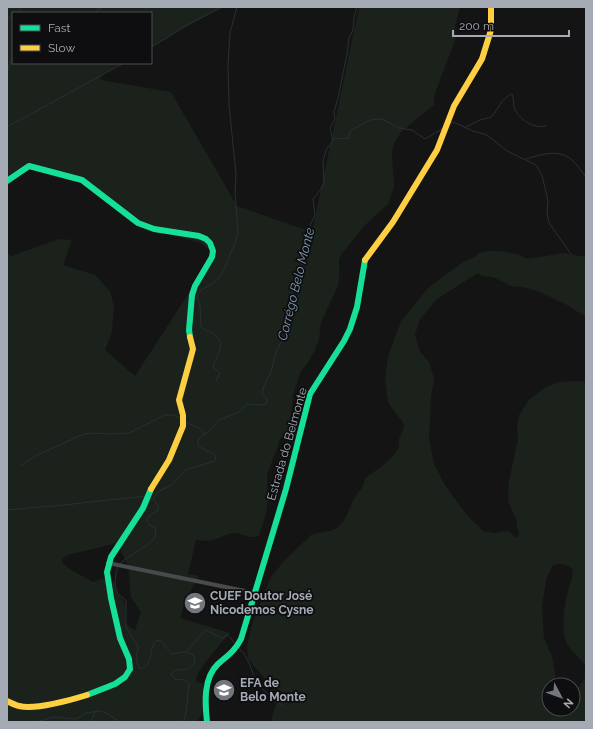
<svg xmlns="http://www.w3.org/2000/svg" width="593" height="729" font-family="Raleway,sans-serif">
  <rect width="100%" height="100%" fill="#141414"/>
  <!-- green -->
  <path fill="#1b211b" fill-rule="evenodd" d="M7 7H222L151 47V13H13V63H122L100 76 101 80 171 92 237 206 312 232 359 7H460L455 27 456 38 434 96V105L401 132 394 143 392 153 394 187 388 204 364 226 341 255 339 260V278L338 286 321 322 319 340 314 352 308 363 301 371 293 395 291 420 302 424 297 445 281 437 267 475 268 500 267 508 265 517 259 535 256 537H251L236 533H231L211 541 196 540 188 574 199 576 187 597 180 618 230 633C222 643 196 670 196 681L203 684 205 689 202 714 197 722H7V252L11 256 59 239 72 240 63 265 95 275 110 291 114 307 112 332 105 350 135 376 207 265 210 251 201 243 158 231 144 223 83 181 27 166 7 183ZM117 543 128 566 131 597 141 612 135 630C119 622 128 614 124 602 122 600 120 597 119 594 117 590 116 586 114 582L104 578 93 582 68 568 62 562 63 558 68 555Z
    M488 251H501L517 254 527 259 564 253 586 257V317L567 305 542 293 528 288 511 286 493 277 482 276 478 273 437 299 420 319 415 335 420 352 429 362 434 378 431 398 429 438 434 464 445 485 466 514 483 531 494 533 508 531 517 538 519 533 517 527 516 519 508 501 509 481 518 439 517 427 519 415 529 400 544 388 559 382 582 381 586 383V666C579 658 568 649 565 639 561 625 565 603 568 590 570 582 574 577 572 569 566 564 561 563 553 565L546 580 542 607 544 638 552 656 557 685H549V709H573V695L586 677V722H272V716L281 692 265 679 248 659 247 645 254 618 271 577 283 562 311 535C318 532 327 533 335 529 347 522 349 507 355 497 359 491 365 485 365 478L382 466 393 456 399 447V439L404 427 403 422 394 411 388 402 385 378 388 356 401 321 428 288 463 262 475 257 479 253Z"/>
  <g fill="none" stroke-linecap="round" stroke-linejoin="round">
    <!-- stream -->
    <path stroke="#283036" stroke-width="1" d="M16 13 22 7
      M94 13 102 7
      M7 19 13 15
      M151 47 167 38 183 27 222 7
      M7 73 13 55
      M450 124 453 122 473 131 487 135 507 151 536 165 542 175 548 201 547 213 549 223 571 254
      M7 127 124 63
      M464 128 480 120 491 117C499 109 501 98 512 94 514 98 513 103 514 107 518 119 533 129 546 126
      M334 139 349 138 350 132 352 130 370 120 382 119 399 128 412 130 425 139 442 129
      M526 159C540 155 559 148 572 160 577 164 581 171 586 177
      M216 381 220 373 213 367C216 356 227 345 215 335 211 331 205 331 201 327L200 306 197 296 201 290 212 284 221 276 235 243 238 232 235 193 236 174 229 105 228 64 230 33 237 7
      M186 422 199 428 205 434
      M20 466 37 455 84 434 95 433 110 434 129 433 165 415H173L180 418
      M7 510 64 505 146 496
      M120 564C130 553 147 549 155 537L156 528 149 525 147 520 149 516 158 510V505L153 499 159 491 172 485 185 470 215 461 216 457C211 450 203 451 198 445V440L201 437 208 432 219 420 239 412 247 404 263 405 267 403V399L262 394 264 386 271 372 276 352 287 331 286 323 292 295 296 278 303 262 307 232 315 215 313 199 321 189 324 183 323 161 326 150 333 141 330 128 335 119 334 112 338 98 347 54 349 38 353 30 354 17 357 7
      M118 566C116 572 113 586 117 592 119 596 124 598 126 601V627L138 647 136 660 140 669C154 667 148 647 157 640L161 641 172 654C181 653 187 649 194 656L195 662C188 672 186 669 176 670L171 674 175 679 185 680 189 683 186 713 183 722
      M239 648C251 660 249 668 257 681 261 689 274 700 282 705
      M187 651 205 630 222 638 228 635 231 638 235 644
      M37 722 54 717 76 719 86 713 100 711 106 713 120 722
      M90 722 96 711"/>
    <!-- street -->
    <path stroke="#484a4d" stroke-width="4" d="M108 563 255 593"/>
    <!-- fast -->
    <path stroke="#16e098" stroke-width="6" d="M7 181 29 166 82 180 138 223 154 229 199 236 206 239 210 243 213 251 212 257 195 286 192 295 189 330 190 337
      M87 695 115 684 125 677 130 669 129 659 120 638 111 598 107 572 111 557 143 508 151 489
      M207 722C205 704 203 678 218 664 227 656 235 651 241 639L286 489 310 394 344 341 350 329 357 307 365 260"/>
    <!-- slow -->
    <path stroke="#ffcf43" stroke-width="6" d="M365 260 393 222 437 150 454 106 482 59 491 30V7
      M151 489 169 460 183 426V415L179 400 193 349 190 337
      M7 701C11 703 15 705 19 706 35 710 71 700 87 695"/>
  </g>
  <!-- icons -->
  <defs>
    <g id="school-disc" transform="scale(1.15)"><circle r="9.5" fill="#72767d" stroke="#0e0e10"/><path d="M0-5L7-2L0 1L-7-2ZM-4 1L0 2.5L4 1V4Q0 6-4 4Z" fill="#fff"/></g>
  </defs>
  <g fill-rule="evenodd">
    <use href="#school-disc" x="195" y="603"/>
    <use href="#school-disc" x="224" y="690"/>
  </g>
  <g text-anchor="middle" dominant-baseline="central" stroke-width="3.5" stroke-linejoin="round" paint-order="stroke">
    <!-- street labels -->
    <g font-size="12" fill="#a5abb5" stroke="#0e0e10">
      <text transform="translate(287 444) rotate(-74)">Estrada do Belmonte</text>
    </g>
    <!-- poi labels -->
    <g font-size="12" font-weight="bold" fill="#a5abb5" stroke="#0e0e10" text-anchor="start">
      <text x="210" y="596">CUEF Doutor José<tspan x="210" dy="14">Nicodemos Cysne</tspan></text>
      <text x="240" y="683">EFA de<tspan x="240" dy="14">Belo Monte</tspan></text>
    </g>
    <!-- water labels -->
    <g font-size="13" font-style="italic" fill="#7c9ab0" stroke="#0e0e10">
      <text transform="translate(296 284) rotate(-76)">Corrégo Belo Monte</text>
    </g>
  </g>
  <!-- border -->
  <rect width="593" height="729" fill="none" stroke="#a5abb5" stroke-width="16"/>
  <!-- legend -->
  <rect x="12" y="12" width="140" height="52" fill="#0e0e10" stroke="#4a4d52"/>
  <rect x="20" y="25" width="20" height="6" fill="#16e098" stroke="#4a4d52"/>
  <text x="48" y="32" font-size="12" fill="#a5abb5">Fast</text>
  <rect x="20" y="45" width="20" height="6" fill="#ffcf43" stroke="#4a4d52"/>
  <text x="48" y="52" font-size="12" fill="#a5abb5">Slow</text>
  <!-- north arrow -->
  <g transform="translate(561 697) rotate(131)"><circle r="19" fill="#0e0e10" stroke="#4a4d52"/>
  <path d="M0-3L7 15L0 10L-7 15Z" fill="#72767d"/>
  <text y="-6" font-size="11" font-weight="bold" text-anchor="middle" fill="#a5abb5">N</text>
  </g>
  <!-- scale -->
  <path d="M453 30v6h116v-6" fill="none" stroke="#a5abb5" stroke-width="2"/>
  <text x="459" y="30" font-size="12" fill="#a5abb5" stroke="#0e0e10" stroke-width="3" paint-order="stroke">200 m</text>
</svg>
